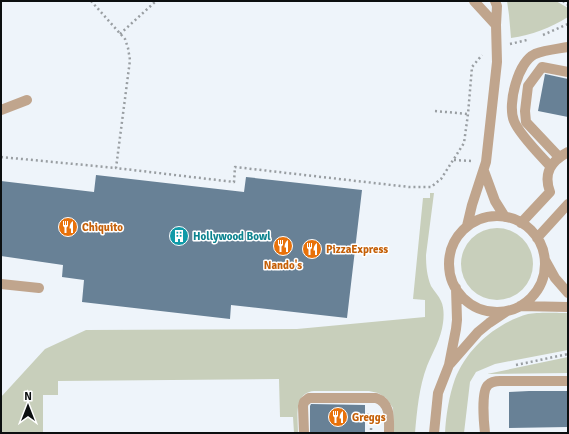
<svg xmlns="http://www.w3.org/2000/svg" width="569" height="434" font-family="Signika,sans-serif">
  <rect width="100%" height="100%" fill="#eef4fa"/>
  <!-- green -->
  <path fill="#c8cfbb" d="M507 1H556L568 8V17C550 28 532 35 511 38L509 15Z
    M430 193H434L426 255C426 266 427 276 431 286 434 291 439 296 441 301 444 307 444 316 443 323 441 339 433 351 427 366 419 387 417 411 415 433H394L393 408 386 398 378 393 369 391H314C293 393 298 418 298 433H294L293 417H280L279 379 58 381V395H43V433H1V397L45 349 86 330 297 329 425 317V300L413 299 423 198H430Z
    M461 264a36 36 0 1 1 72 0a36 36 0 1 1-72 0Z
    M568 313V350L495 364 476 372 470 382 464 433H445C446 415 449 396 455 379 467 348 496 323 528 314 537 312 559 313 568 313Z
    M568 357V373L487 374Z"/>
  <!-- building -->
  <path fill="#688196" d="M545 74 568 79V117L538 111Z
    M96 175 244 192 246 177 362 190 347 318 231 305 230 319 82 302 84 280 62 277 63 265 1 256V181L94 192Z
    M529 391H568V427L509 428V392Z
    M311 404 365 405V433H310V406Z"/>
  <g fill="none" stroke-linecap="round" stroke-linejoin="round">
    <!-- path -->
    <path stroke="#999ea2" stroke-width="2.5" stroke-dasharray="2 3" stroke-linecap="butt" d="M91 1 125 39 128 48 130 60 116 168 234 182 235 167 409 187H431L441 179 464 143 468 114 472 67 482 55
      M563 1 568 5
      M120 34 156 1
      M543 35 568 24
      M510 44 527 40
      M435 111 468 114
      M1 157 116 168
      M454 160 472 161
      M516 365 568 354
      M367 414C372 420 371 426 371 433"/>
    <!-- lane -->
    <path stroke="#c0a58d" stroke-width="10" d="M474 1 496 25
      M1 110 27 100
      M559 157 526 122 525 111 528 86 542 67 568 72
      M550 166C540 155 519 134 514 121 507 104 518 62 535 54 545 50 557 49 568 47
      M484 171 495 201 505 217
      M449 264a48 48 0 1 1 96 0a48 48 0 1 1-96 0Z
      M521 223 550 192C543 173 551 161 568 152
      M467 226 472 205 486 162 497 62 496 25 497 6 495 1
      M537 238 568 204
      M545 260 555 278 568 293
      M1 284 39 288
      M520 306 568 307
      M450 364 478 332 489 323 507 311
      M304 433 303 406 304 402 309 398H376C391 403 389 419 389 433
      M434 433 438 393 449 365 456 329 457 320 456 288
      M485 433C484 424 481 391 488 385 491 382 496 381 500 381H568"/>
  </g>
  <!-- icons -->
  <defs>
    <g id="restaurant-disc" transform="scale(1)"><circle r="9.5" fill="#e8710a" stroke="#fff"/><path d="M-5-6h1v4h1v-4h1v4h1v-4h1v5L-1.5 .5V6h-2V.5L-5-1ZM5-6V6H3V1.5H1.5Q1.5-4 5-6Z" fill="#fff"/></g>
    <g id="building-disc" transform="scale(1)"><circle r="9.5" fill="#0f9aa8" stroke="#fff"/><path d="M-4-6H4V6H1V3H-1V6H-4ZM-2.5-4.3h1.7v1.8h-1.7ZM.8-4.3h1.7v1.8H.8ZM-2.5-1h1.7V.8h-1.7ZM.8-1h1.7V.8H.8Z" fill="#fff"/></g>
  </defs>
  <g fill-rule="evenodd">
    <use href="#restaurant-disc" x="68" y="227"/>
    <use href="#building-disc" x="179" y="236"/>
    <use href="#restaurant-disc" x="283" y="246"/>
    <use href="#restaurant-disc" x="312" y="249"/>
    <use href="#restaurant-disc" x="338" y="417"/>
  </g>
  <g text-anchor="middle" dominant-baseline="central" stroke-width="3" stroke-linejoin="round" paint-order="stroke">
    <!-- food labels -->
    <g font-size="11" font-weight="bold" fill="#c56008" stroke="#fff" text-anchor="start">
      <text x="82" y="227">Chiquito</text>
      <text x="326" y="249">PizzaExpress</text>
      <text x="283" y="265" text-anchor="middle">Nando's</text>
      <text x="352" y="417">Greggs</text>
    </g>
    <!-- culture labels -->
    <g font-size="11" font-weight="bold" fill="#0d838f" stroke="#fff" text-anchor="start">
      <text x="193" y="236">Hollywood Bowl</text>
    </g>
  </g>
  <!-- border -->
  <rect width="569" height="434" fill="none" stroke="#0c0f10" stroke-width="4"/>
  <!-- north arrow -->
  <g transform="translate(28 406)" stroke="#ffffff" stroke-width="3" paint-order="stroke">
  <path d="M0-3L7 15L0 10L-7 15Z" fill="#0c0f10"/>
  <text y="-6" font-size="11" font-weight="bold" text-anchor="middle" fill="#0c0f10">N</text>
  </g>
</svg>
